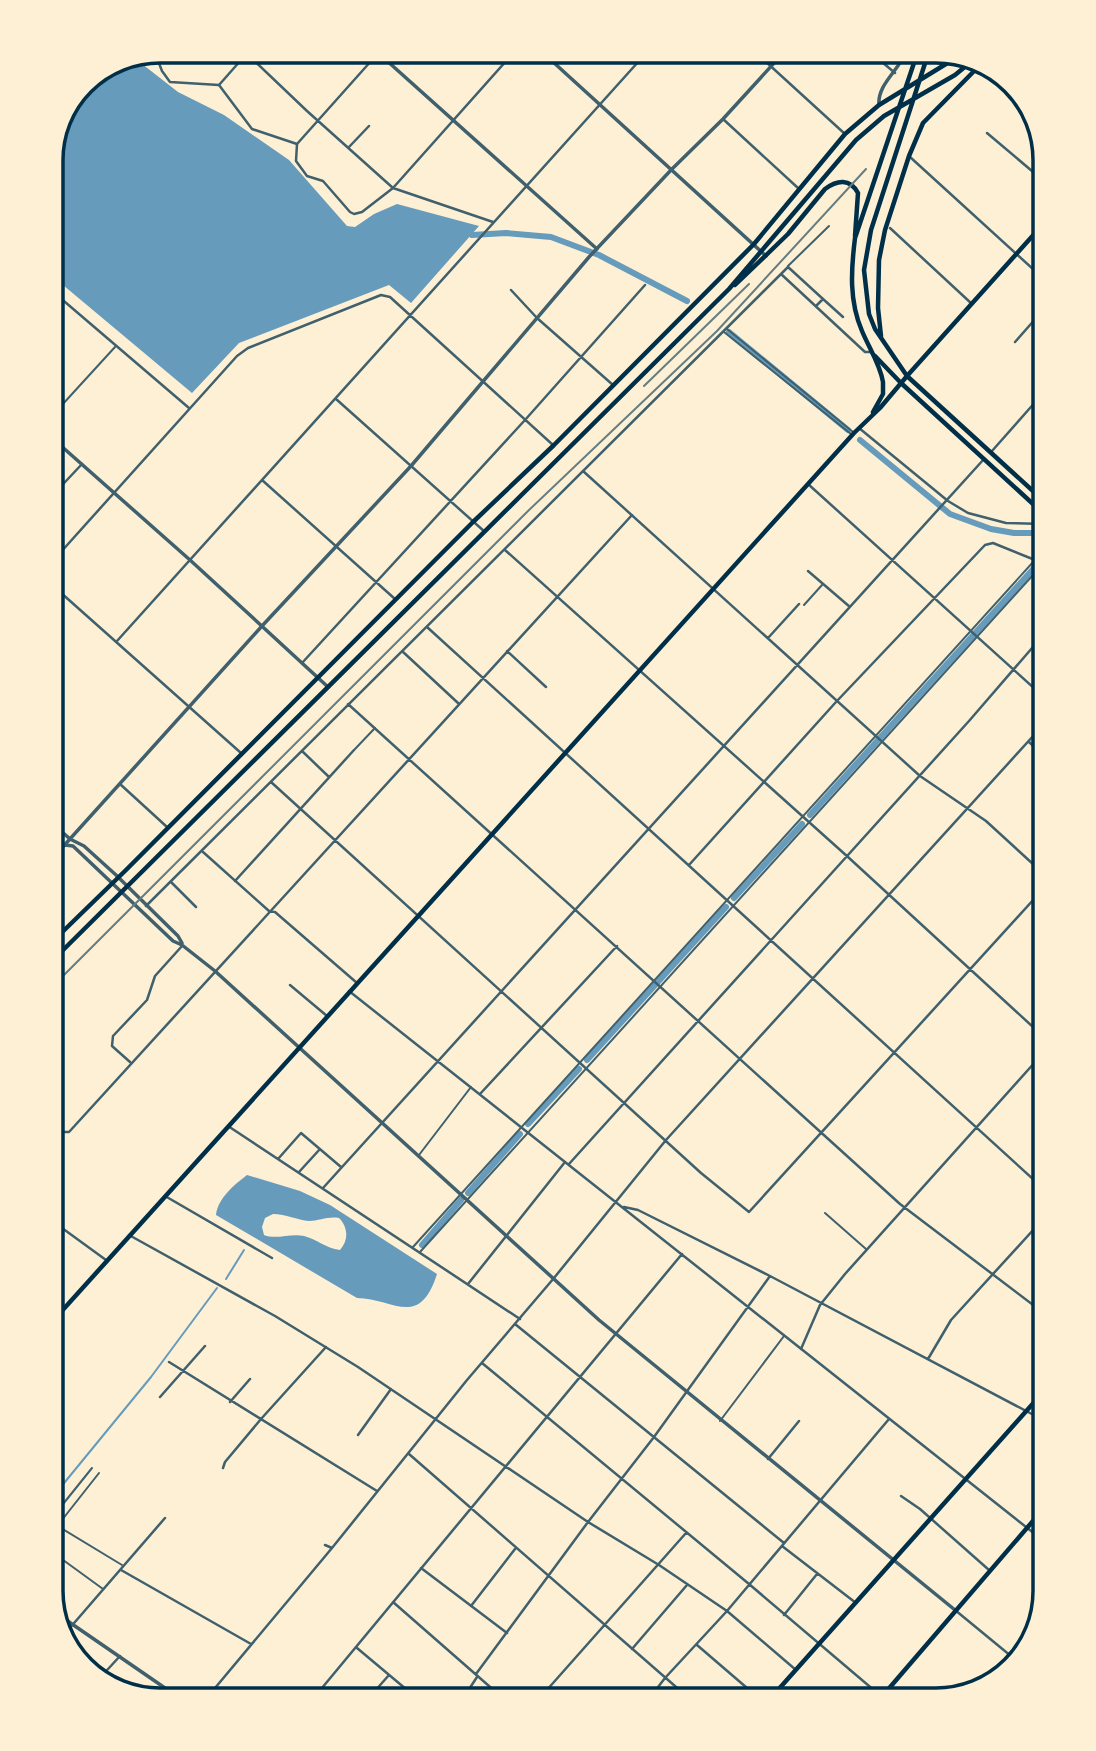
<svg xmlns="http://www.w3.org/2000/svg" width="1096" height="1751" font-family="Helvetica,sans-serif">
  <rect width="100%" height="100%" fill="#fdf0d5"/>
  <!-- water -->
  <path fill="#669bbc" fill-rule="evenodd" d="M137 60 178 92 224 115 289 160 347 226 355 227 374 214 397 204 479 226 411 303 389 285 239 343 192 393 51 275V153L71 110 105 73Z
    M247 1175 300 1191 330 1205 437 1274C419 1330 393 1298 357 1298L216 1215C218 1198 234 1185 247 1175ZM273 1214C286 1214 297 1220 309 1221 319 1221 328 1216 339 1218 348 1227 349 1240 340 1250 325 1248 317 1239 304 1236 291 1233 276 1240 264 1235L262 1227 265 1218Z"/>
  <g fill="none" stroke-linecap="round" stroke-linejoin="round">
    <!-- stream -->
    <path stroke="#669bbc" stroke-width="2" d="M226 1279 244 1250
      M51 1499 151 1377 217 1288"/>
    <!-- canal -->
    <path stroke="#669bbc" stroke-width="6" d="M472 235 506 233 551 237 599 255 687 301
      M729 332 848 430
      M860 440 950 514 991 529 1014 533H1045
      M810 815 1045 556
      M734 898 802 824
      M587 1060 726 907
      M528 1124 579 1069
      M468 1193 520 1134
      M422 1245 461 1200"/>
    <!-- service -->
    <path stroke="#3f606c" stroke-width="2" d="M788 266 829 226
      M727 329 853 432
      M724 332 851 434
      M51 417 115 347
      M804 605 822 585
      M355 749 375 728
      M419 1155 471 1087
      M825 1213 866 1249
      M413 1247 1034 561
      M420 1252 1043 564
      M720 1421 784 1336
      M51 1519 92 1468
      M51 1522 122 1565
      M58 1525 99 1473
      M51 1543 62 1530
      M51 1563 59 1557 103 1589"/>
    <!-- pedestrian -->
    <path stroke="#3f606c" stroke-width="2.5" d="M155 53 162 71 170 82 219 85 252 129 297 144 296 161 307 176 323 181 350 212 354 214 362 212 393 188
      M51 290 189 408
      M165 1196 272 1258"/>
    <!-- minor -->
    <path stroke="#3f606c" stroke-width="2.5" d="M244 51 307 111 393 188 493 222
      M754 51 845 134
      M869 51 895 73
      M944 51 945 57 952 60
      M219 85 249 51
      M723 119 798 188
      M987 133 1045 182
      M297 144 380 51
      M349 147 369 126
      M910 157 1045 280
      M393 188 515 51
      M890 228 972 304
      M781 274 865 352H872
      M511 290 537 318 613 385
      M823 299 843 317
      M1015 342 1045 308
      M336 399 485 532
      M859 428 948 501 968 513 1006 523 1045 524
      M992 451 1045 391
      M583 471 920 776 986 821 1045 875
      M262 480 395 599
      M808 484 1045 698
      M1032 489 1045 474
      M51 497 82 464
      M505 550 848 857 1045 1038
      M51 563 237 356 248 348 381 295 390 297 553 445
      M808 571 850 607
      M51 584 241 753
      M427 627 1045 1190
      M768 638 799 604
      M117 641 648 51
      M402 651 458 703
      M507 651 546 687
      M302 663 525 420 645 285
      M348 704 900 1204 1045 1314
      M1029 742 1045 757
      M302 751 329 777
      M271 782 701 1173 749 1212 1045 887
      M120 784 167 827
      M203 852 269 911 275 912 357 983
      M689 865 836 702 985 545 993 543 1045 564
      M235 881 354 750
      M171 882 196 907
      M146 906 788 267 823 299 816 306
      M1037 950 1045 940
      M290 985 327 1016
      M349 991 1045 1542
      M130 1062 112 1046 113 1036 147 1000 155 976 182 946
      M480 1094 617 946
      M51 1125 63 1132H69L632 515
      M228 1126 520 1319
      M278 1159 301 1133 341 1167
      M569 1164 969 721 1045 633
      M299 1172 320 1149
      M323 1188 984 459
      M624 1207 638 1210 770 1276 1045 1421
      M51 1220 106 1260
      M129 1235 275 1316 358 1367 588 1522 659 1565 727 1611 796 1670
      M468 1284 565 1162
      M51 1298 63 1309
      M515 1324 784 1543
      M801 1349 820 1305 845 1274 1045 1051
      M928 1359 951 1320 1045 1217
      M169 1362 377 1491
      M482 1363 749 1584 882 1697
      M160 1397 205 1346
      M230 1402 250 1379
      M358 1435 391 1389
      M409 1454 691 1700
      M768 1459 799 1421
      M223 1468 225 1462 261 1419 326 1347
      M901 1496 920 1509 989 1570
      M325 1545 332 1548
      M782 1546 856 1603
      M421 1568 507 1633
      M121 1570 251 1644
      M393 1602 505 1700
      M471 1606 515 1549
      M955 1610 1017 1661
      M784 1615 817 1574
      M62 1637 165 1518
      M697 1645 761 1700
      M357 1648 419 1700
      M632 1649 687 1585
      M1007 1669 1040 1610
      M476 1674 588 1522 654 1437 770 1276
      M98 1680 120 1656
      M157 1700 167 1689
      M205 1700 332 1548 467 1380 554 1278 666 1140 1045 723
      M312 1700 682 1254
      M367 1700 389 1675
      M462 1700 477 1677
      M538 1700 686 1533
      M648 1700 665 1678 727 1611 889 1419"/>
    <!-- tertiary -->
    <path stroke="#3f606c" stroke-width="3.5" d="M376 51 597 249
      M541 51 766 256
      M879 105C877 84 900 70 906 51
      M51 437 190 560 328 687
      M51 822 70 839 84 846 116 875 178 936 182 943
      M65 845 73 846 173 941 182 945 215 971 599 1320 955 1610
      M51 860 262 626 411 466 589 257 672 169 723 119 785 51
      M56 1613 165 1688 189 1700"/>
    <!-- secondary -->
    <path stroke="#003049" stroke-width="4.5" d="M907 376 1045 222"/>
    <!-- primary -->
    <path stroke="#003049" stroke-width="4.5" d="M929 51 871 230 864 270 869 314 875 329 907 376 1045 502
      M735 285 788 234 825 189C837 180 850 178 858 193L855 236
      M881 336 878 308 879 260 885 230 909 156 923 123 981 64
      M875 356 901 383 1045 515
      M873 412 883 394V382C880 364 869 348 862 331 849 301 851 270 855 238L918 51
      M51 943 126 870 473 522 554 445 754 244 845 134 879 105 959 56
      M51 962 729 289 856 140 884 116 955 75 972 61
      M51 1323 854 433 880 408 907 376
      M769 1700 1045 1390
      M879 1700 1045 1507"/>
    <!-- rail -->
    <path stroke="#657d81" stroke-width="2" d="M644 386 749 284
      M51 988 528 511 717 331 866 169"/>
  </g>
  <!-- crop -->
  <path d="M0 0H1096V1751H0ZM160 63H936A97 97 0 0 1 1033 160V1591A97 97 0 0 1 936 1688H160A97 97 0 0 1 63 1591V160A97 97 0 0 1 160 63Z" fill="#fdf0d5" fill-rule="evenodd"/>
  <path fill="none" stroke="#003049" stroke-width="3.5" d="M160 63H936A97 97 0 0 1 1033 160V1591A97 97 0 0 1 936 1688H160A97 97 0 0 1 63 1591V160A97 97 0 0 1 160 63Z"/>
</svg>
